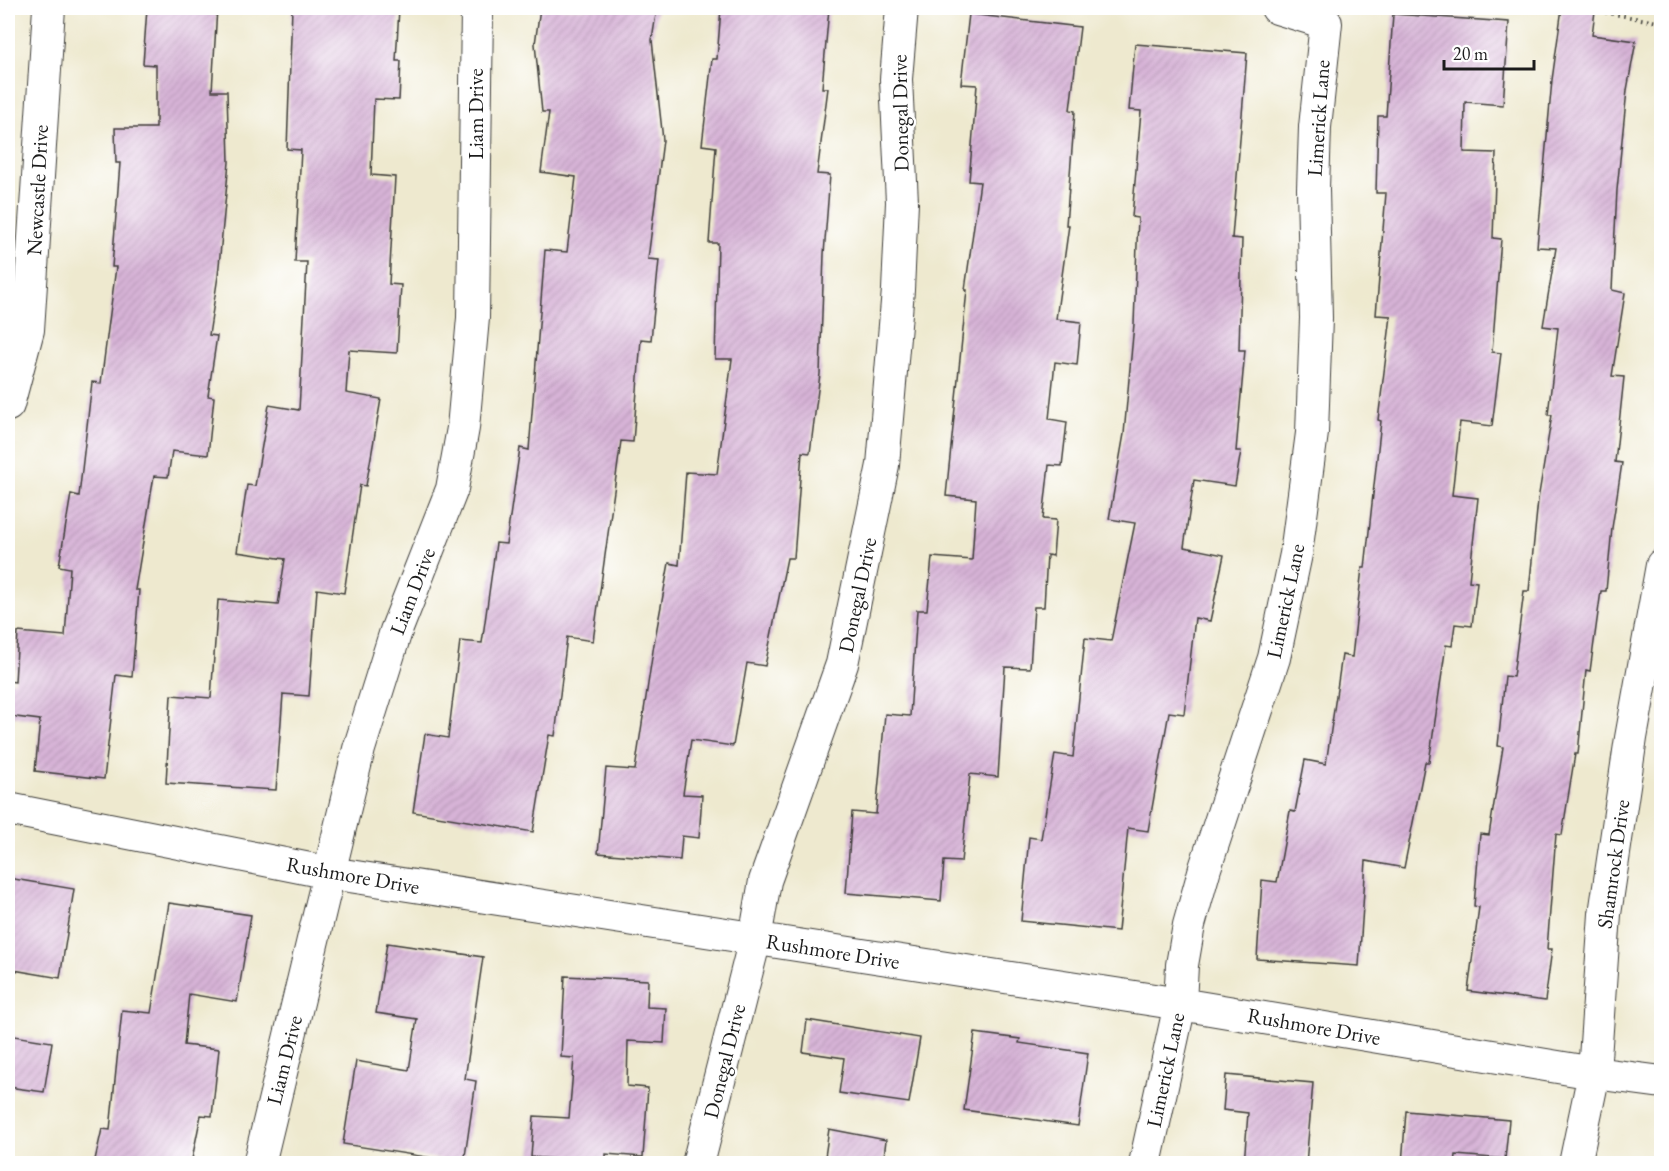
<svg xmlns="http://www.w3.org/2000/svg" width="1669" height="1171" font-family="'EB Garamond',serif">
  <defs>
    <pattern id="building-hatch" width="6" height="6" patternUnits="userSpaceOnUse" patternTransform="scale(1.5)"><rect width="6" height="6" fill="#d7b3d7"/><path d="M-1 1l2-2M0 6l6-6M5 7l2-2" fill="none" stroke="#b899b8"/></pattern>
  </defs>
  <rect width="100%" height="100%" fill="#fff"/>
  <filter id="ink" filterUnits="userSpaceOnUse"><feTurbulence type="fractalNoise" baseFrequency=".0167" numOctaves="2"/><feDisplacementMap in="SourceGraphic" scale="12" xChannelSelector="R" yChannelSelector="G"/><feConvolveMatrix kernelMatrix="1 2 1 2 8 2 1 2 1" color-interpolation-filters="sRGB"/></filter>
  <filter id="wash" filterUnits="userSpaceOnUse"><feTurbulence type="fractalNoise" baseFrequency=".008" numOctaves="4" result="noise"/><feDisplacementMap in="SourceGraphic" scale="24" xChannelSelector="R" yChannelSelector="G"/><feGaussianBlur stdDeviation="1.35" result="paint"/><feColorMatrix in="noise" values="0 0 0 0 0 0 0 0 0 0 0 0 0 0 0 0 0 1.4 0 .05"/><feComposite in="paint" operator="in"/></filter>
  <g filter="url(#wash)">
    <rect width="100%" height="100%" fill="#eee9cf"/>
    <g id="blocks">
      <!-- building -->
      <path fill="url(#building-hatch)" d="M147 8H217L212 91H227L229 162 218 276 209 335 217 336 208 396 214 397 208 455 172 451 168 477 154 476 135 590H139L132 677 116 675 104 779 35 771 40 720 8 716V681L15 682 18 632 65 636 70 568 59 566 71 494 79 496 92 382 101 383 116 267H112L120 163H116L115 128H156V65L143 64Z
        M292 8H399L396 61H401L399 100 374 99 371 175 395 177 389 284 401 285 397 353 349 350 346 393 381 399 366 486 360 485 344 593 317 589 309 696 283 694 276 790 166 783 171 695 211 698 218 600 278 605 285 559 237 552 247 485 255 486 269 405 299 410 307 262H295L301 150 287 149Z
        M540 8H657L652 40 663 140 648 259 659 260 651 340 641 339 633 442 621 441 593 641 567 637 555 736 549 735 533 832 413 812 425 734 448 738 460 641 482 643 496 543 506 544 520 448 529 450 545 250 567 252 576 177 541 172 549 112H542L535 44Z
        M721 8H829L822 88H828L817 174 830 175 824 254 820 374 810 453 802 452 794 558H787L765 666 747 663 733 746 691 740 683 794 702 795 699 838 682 836 680 860 598 853 606 768 635 770 654 644 669 563 679 565 686 472 717 474 732 359H715L718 243H709L716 147 702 145 712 59H717Z
        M1562 8 1595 11 1592 35 1636 41 1627 90 1617 190 1612 290 1625 293 1612 376 1624 377 1615 462 1622 463 1612 528 1606 591H1601L1590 671 1586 670 1578 754H1575L1562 835 1556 834 1547 949H1552L1545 1001 1468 991 1479 907 1474 906 1480 834 1489 835 1503 747 1498 746 1505 676 1513 677 1524 591H1529L1538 500 1552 415H1548L1558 328 1543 326 1556 248 1537 247 1552 80Z
        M969 14 1080 27 1070 110 1075 111 1066 225H1069L1056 319 1081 322 1077 365 1055 362 1049 419 1067 422 1062 466 1049 465 1043 519 1056 520 1053 556 1047 555 1044 607H1034L1030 668 1005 667 998 777 970 774 961 862 944 861 941 901 846 893 852 812 876 814 885 714 910 716 917 610H927L932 557 972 560 976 499 946 496 967 290H965L980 182 969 181 977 85 961 84Z
        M1393 14 1509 22 1503 105 1465 102 1464 152 1496 153 1493 238 1501 239 1492 352 1501 353 1492 426 1460 422 1452 495 1478 498 1469 581 1477 582 1472 626 1455 624 1452 646 1446 645 1429 762H1425L1404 868 1366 861 1359 966 1257 959 1262 880 1277 882 1290 811 1295 812 1305 760 1326 764 1342 655 1352 657 1362 568H1365L1381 421 1378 420 1391 316 1376 315 1386 193H1376L1378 116H1386Z
        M1135 44 1247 53 1232 238 1242 239 1239 350H1245L1236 451H1241L1235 486 1194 480 1184 547 1224 555 1210 621 1195 618 1184 714 1169 712 1148 831 1128 828 1118 931 1021 921 1029 837 1041 839 1055 754 1073 757 1085 638 1111 641 1135 523 1109 519 1124 434 1134 324 1138 218 1132 217 1141 111 1129 110Z
        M8 878 74 889 60 978 8 969Z
        M169 903 251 915 237 1002 189 994 184 1045 219 1049 212 1116 201 1115 191 1164H94L102 1129 110 1130 122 1010 151 1013Z
        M387 943 483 957 465 1079 476 1081 464 1163 343 1144 356 1061 409 1070 417 1019 376 1013Z
        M565 976 648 980 647 1007 666 1008 664 1043 628 1041 627 1086 648 1088 643 1157 606 1154V1163L531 1157 534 1116 569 1118 574 1058 561 1057Z
        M807 1020 920 1038 909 1103 839 1093 844 1058 803 1052Z
        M975 1033 1020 1039 1019 1043 1088 1053 1078 1126 964 1110Z
        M8 1035 52 1042 44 1092 8 1087Z
        M1226 1075 1313 1083 1306 1164H1244L1248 1113 1223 1110Z
        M1406 1111 1509 1120 1505 1159 1456 1155 1455 1164H1402Z
        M829 1129 886 1140 883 1164H824Z"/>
    </g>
  </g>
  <g filter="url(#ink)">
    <use href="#blocks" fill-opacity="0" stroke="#3c3b37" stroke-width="1.5"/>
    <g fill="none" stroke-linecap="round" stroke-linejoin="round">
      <!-- minor casing -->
      <g stroke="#3c3b37" stroke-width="34">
        <path id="minor" d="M8 405 28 330 49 8
          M8 809 330 873 1180 1004 1594 1073 1662 1082
          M259 1164 359 749 396 631 452 489 463 428 473 318 477 8
          M698 1164 755 939 765 881 842 664 883 465 898 290 902 202 896 79 902 8
          M1145 1164 1180 1004 1182 965 1189 925 1205 868 1274 658 1296 554 1312 433 1316 318 1313 189 1315 127 1326 23 1277 8
          M1575 1164 1594 1073 1605 914 1631 738 1662 565"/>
      </g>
      <!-- path -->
      <path stroke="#3c3b37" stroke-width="4" stroke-dasharray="1.5 4.5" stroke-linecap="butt" d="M1582 8 1662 23"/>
      <!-- minor -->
      <use href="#minor" stroke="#fff" stroke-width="32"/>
    </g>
  </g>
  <g text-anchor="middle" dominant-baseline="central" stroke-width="5" stroke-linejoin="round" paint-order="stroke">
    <!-- street labels -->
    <g font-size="21" fill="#1c1c1c" stroke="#fff">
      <text transform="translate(900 113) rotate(-91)">Donegal Drive</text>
      <text transform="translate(475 114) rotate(-90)">Liam Drive</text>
      <text transform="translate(1318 118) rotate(-86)">Limerick Lane</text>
      <text transform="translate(37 190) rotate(-87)">Newcastle Drive</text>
      <text transform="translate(412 591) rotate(-69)">Liam Drive</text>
      <text transform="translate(857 595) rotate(-78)">Donegal Drive</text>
      <text transform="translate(1285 601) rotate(-78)">Limerick Lane</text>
      <text transform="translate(1613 864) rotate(-82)">Shamrock Drive</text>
      <text transform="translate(353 875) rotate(10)">Rushmore Drive</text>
      <text transform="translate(833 951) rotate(9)">Rushmore Drive</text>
      <text transform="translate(1314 1026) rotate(10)">Rushmore Drive</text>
      <text transform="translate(284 1060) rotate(-76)">Liam Drive</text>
      <text transform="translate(724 1061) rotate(-76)">Donegal Drive</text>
      <text transform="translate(1165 1070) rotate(-78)">Limerick Lane</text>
    </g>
  </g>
  <!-- margin -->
  <rect width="1669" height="1171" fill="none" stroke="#fff" stroke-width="30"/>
  <!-- scale -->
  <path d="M1444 60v9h90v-9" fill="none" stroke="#1c1c1c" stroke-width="3"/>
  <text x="1453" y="60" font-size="18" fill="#1c1c1c" stroke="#ffffff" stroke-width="4.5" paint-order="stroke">20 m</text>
</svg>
